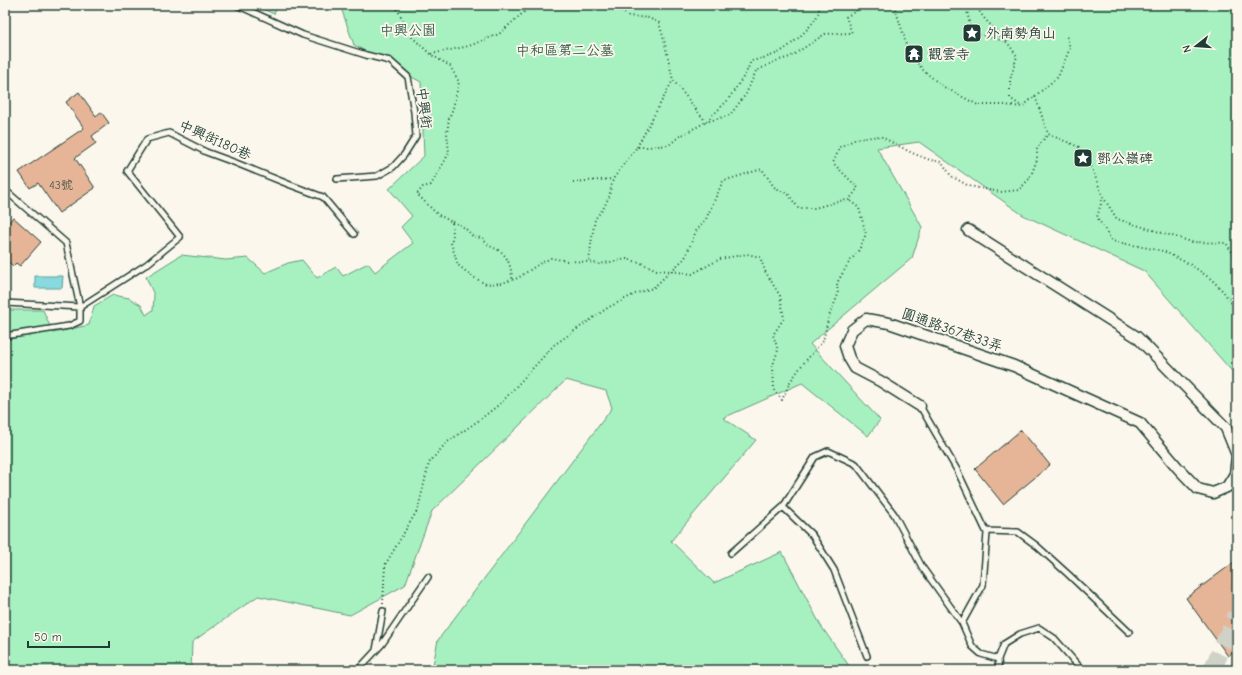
<svg xmlns="http://www.w3.org/2000/svg" width="1242" height="675" font-family="'Comic Neue','LXGW WenKai TC',sans-serif">
  <rect width="100%" height="100%" fill="#fbf7ec"/>
  <filter id="ink" filterUnits="userSpaceOnUse"><feTurbulence type="fractalNoise" baseFrequency=".025" numOctaves="2"/><feDisplacementMap in="SourceGraphic" scale="8" xChannelSelector="R" yChannelSelector="G"/><feConvolveMatrix kernelMatrix="1 2 1 2 8 2 1 2 1" color-interpolation-filters="sRGB"/></filter>
  <g filter="url(#ink)">
    <!-- green -->
    <path fill="#a7f1c0" stroke="#63977a" d="M254 5H278L274 14Z
      M340 5H1237V377L1144 271 1023 215 919 142 877 148 922 227 912 258 810 344 880 420 868 436 802 383 723 418 756 440 671 541 714 583 782 552 821 626 852 670H432L438 640 612 408 606 391 566 380 432 511 405 585 350 615 258 596 192 642 191 670H5V310H43L53 333 89 325 94 306 113 295 129 298 141 305 146 315 153 310 154 295 146 277 181 255 226 260 248 258 265 273 288 263 302 260 317 278 336 267 343 276 368 263 375 272 413 243 401 227 412 216 389 189 424 156 421 82 354 45Z"/>
    <!-- water -->
    <path fill="#88dade" stroke="#5e9b9a" d="M35 276H63L62 288H35Z"/>
    <!-- building -->
    <path fill="#e6b598" stroke="#1f3d34" d="M79 92 96 116 101 112 109 123 92 136 96 143 75 158 95 188 59 213 38 183 30 188 19 172 84 128 66 102Z
      M13 217 41 242 20 266 16 263 13 266 5 259V227Z
      M1021 430 1050 465 1003 504 975 469Z
      M1237 560V649L1228 656 1186 598Z"/>
    <g fill="none" stroke-linecap="round" stroke-linejoin="round">
      <!-- motorway-tunnel -->
      <path stroke="#cfd2c7" stroke-width="18" stroke-dasharray="18 9" stroke-linecap="butt" d="M1212 670 1237 615"/>
      <!-- service casing -->
      <g stroke="#1f3d34" stroke-width="8">
        <path id="service" d="M237 5 303 35 366 55 390 61 408 77 414 112 416 136 404 155 393 167 377 176 337 179
          M5 190 66 243 80 307V321L69 326 5 336
          M5 303 80 307 147 264 180 237 127 171 147 139 169 133 206 152 236 163 288 184 323 197 354 234
          M920 406 957 470 987 533 983 585 962 623
          M783 507 812 535 834 570 867 656
          M986 531 1018 532 1037 546 1069 575 1129 632
          M731 553 783 507 815 457 828 451 856 464 894 514 922 567 962 623 972 646 981 654 998 659 999 670
          M376 650 383 611
          M998 659 1004 644 1020 634 1039 628 1054 638 1082 670
          M358 670 382 644 428 577"/>
      </g>
      <!-- minor casing -->
      <g stroke="#1f3d34" stroke-width="13">
        <path id="minor" d="M968 230 1137 337 1226 428 1237 455
          M920 406 880 381 855 368 849 358 845 346 852 330 866 319 889 323 1014 366 1140 423 1178 468 1198 489 1213 493 1227 487 1235 474 1237 456"/>
      </g>
      <!-- path -->
      <path stroke="#1f3d34" stroke-width="2" stroke-dasharray="1 3" stroke-linecap="butt" d="M395 5 412 37 430 54 450 66 459 82 453 108 449 118 447 133 449 153 431 185 423 187 417 194 437 214 452 222 453 235 451 243 458 265 473 277 486 284 502 283 518 278 539 264 551 258 567 261 589 262
        M611 5 621 10 628 16 649 18 659 23 664 40 673 80 706 122 730 115 746 94 756 71 776 61 790 57 825 34 852 33 846 17 865 5
        M819 5C819 7 819 9 819 11 815 25 790 47 778 53 769 57 760 59 751 61L746 73 727 101 706 122 680 136 669 145 648 147H637L613 179 609 197 603 209 595 219 591 244 589 262 599 264 627 259 641 263 657 270 671 271 692 274 720 259 747 254 760 257 765 271 780 296 784 318 773 335 778 350 773 365 774 390 782 400 790 382 802 365 823 341 829 316 838 295 837 283 848 264 859 250 866 234 859 208 849 200
        M894 5 904 36 907 50 924 71 942 86 978 105H1004L1022 107 1035 96 1048 134 1079 147 1091 166 1103 197 1097 217 1112 241 1163 251 1191 265 1211 279 1223 291 1237 311
        M966 5 971 32 1007 42 1017 56 1010 80V98L1021 106
        M975 5 984 18 1006 42
        M431 54 469 46 499 34 532 5
        M1035 96 1058 77 1070 48 1066 34
        M637 147 673 80
        M573 182 613 179
        M1103 197 1117 219 1192 242 1226 243 1237 259
        M452 222C462 225 467 229 473 237L483 238C488 247 491 246 500 251 508 256 512 270 512 279
        M383 604 385 565 418 509 429 463 446 443 478 421 501 403 554 345 609 307 637 293 653 288 685 258 696 231 706 219 723 181 762 169 774 187 789 195 798 208H815L839 201 849 200 858 188 833 163 840 147 856 139 880 136 912 153 930 160 942 162 951 176 969 186 1000 192 1019 190 1030 178 1037 160V148L1048 134"/>
      <!-- service -->
      <use href="#service" stroke="#fbf7ec" stroke-width="5"/>
      <!-- minor -->
      <use href="#minor" stroke="#fbf7ec" stroke-width="10"/>
    </g>
  </g>
  <!-- icons -->
  <defs>
    <g id="sight-square" transform="scale(1)"><rect x="-9" y="-9" width="18" height="18" rx="4" fill="#1f3d34" stroke="#fbf7ec"/><path d="M0-6L1.8-2.2L6-1.7L2.9 1.2L3.7 5.4L0 3.3L-3.7 5.4L-2.9 1.2L-6-1.7L-1.8-2.2Z" fill="#fff"/></g>
    <g id="temple-square" transform="scale(1)"><rect x="-9" y="-9" width="18" height="18" rx="4" fill="#1f3d34" stroke="#fbf7ec"/><path d="M0-6L5-2H3V0L6.5 2.5H4V6H1.5V3h-3V6H-4V2.5H-6.5L-3 0V-2H-5Z" fill="#fff"/></g>
  </defs>
  <g fill-rule="evenodd">
    <use href="#sight-square" x="972" y="33"/>
    <use href="#temple-square" x="914" y="54"/>
    <use href="#sight-square" x="1083" y="158"/>
  </g>
  <g text-anchor="middle" dominant-baseline="central" stroke-width="3.5" stroke-linejoin="round" paint-order="stroke">
    <!-- number labels -->
    <g font-size="12" fill="#515b4d">
      <text x="61" y="185">43號</text>
    </g>
    <!-- park labels -->
    <g font-size="14" fill="#3a6150" stroke="#fbf7ec">
      <text x="408" y="30">中興公園</text>
      <text x="565" y="50">中和區第二公墓</text>
    </g>
    <!-- poi labels -->
    <g font-size="14" fill="#1f3d34" stroke="#fbf7ec" text-anchor="start">
      <text x="986" y="33">外南勢角山</text>
      <text x="928" y="54">觀雲寺</text>
      <text x="1097" y="158">鄧公嶺碑</text>
    </g>
    <!-- street labels -->
    <g font-size="14" fill="#1f3d34" stroke="#fbf7ec">
      <text transform="translate(424 108) rotate(83)">中興街</text>
      <text transform="translate(215 140) rotate(24)">中興街180巷</text>
      <text transform="translate(952 330) rotate(19)">圓通路367巷33弄</text>
    </g>
  </g>
  <!-- margin -->
  <rect width="1242" height="675" fill="none" stroke="#fbf7ec" stroke-width="20"/>
  <rect x="10" y="10" width="1222" height="655" fill="none" stroke="#1f3d34" stroke-width="1.5" filter="url(#ink)"/>
  <!-- north arrow -->
  <g transform="translate(1196 46) rotate(253)" stroke="#fbf7ec" stroke-width="3" paint-order="stroke">
  <path d="M0-3L7 15L0 10L-7 15Z" fill="#1f3d34"/>
  <text y="-6" font-size="11" font-weight="bold" text-anchor="middle" fill="#1f3d34">N</text>
  </g>
  <!-- scale -->
  <path d="M28 641v6h81v-6" fill="none" stroke="#1f3d34" stroke-width="2"/>
  <text x="34" y="641" font-size="12" fill="#1f3d34" stroke="#fbf7ec" stroke-width="3" paint-order="stroke">50 m</text>
</svg>
